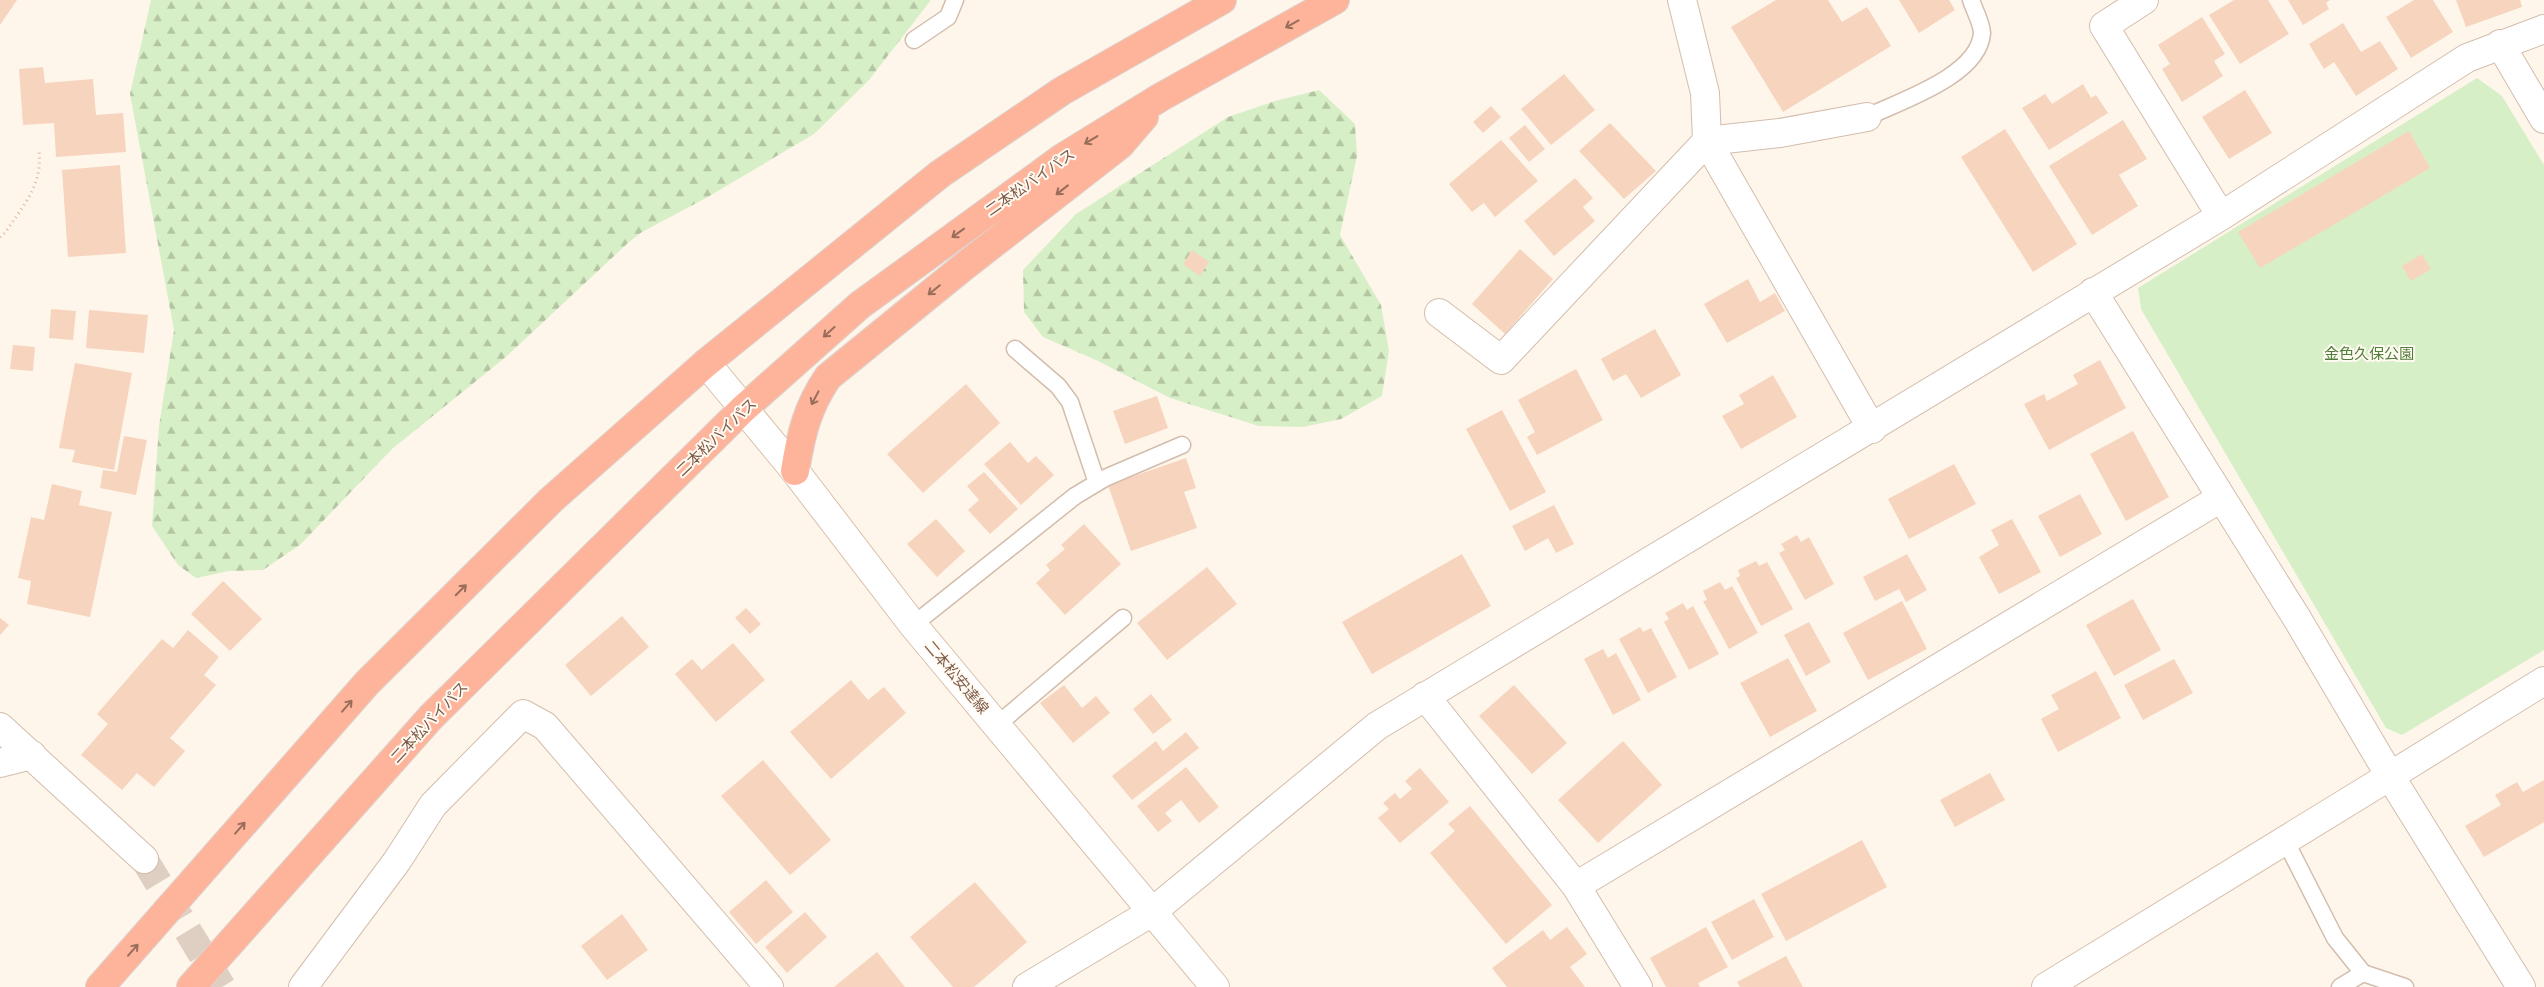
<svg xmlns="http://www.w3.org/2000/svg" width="2544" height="987" font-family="'Asap Condensed','Noto Sans JP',sans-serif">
  <defs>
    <pattern id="forest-firs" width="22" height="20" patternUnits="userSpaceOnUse" patternTransform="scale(1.25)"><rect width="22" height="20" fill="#d7efc6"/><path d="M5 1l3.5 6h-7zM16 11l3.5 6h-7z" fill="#b4c5a3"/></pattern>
  </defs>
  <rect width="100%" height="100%" fill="#fef6ea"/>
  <!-- forest -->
  <path fill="url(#forest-firs)" d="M151 0H931L869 80 814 134 706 198 642 232 629 242 507 356 392 449 301 544 263 570 229 571 196 578 178 565 152 526 159 426 174 330 130 94Z
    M1319 90 1355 124 1357 156 1340 235 1381 305 1389 351 1382 396 1341 419 1303 427 1259 426 1170 398 1098 361 1043 337 1024 312 1023 270 1076 214 1228 117 1275 101Z"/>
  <!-- green -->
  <path fill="#d7efc6" d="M2477 78 2502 96 2544 165V650L2402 735 2386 728 2141 309 2138 288Z"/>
  <!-- building -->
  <path fill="#f7d4be" d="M0 0H17L0 25Z
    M1776 0H1828L1842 22 1867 7 1891 46 1783 112 1731 27Z
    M1899 0H1949L1955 10 1919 33Z
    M2234 0H2268L2289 34 2240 64 2209 15Z
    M2288 0H2330L2326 3 2329 9 2303 25Z
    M2414 0H2433L2453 32 2411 58 2386 17Z
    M2456 0H2520L2522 7 2466 27Z
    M2202 17 2225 54 2214 61 2223 76 2182 102 2162 69 2170 64 2158 45Z
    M2343 23 2361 52 2380 41 2398 69 2356 96 2334 62 2324 69 2309 44Z
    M43 67 45 83 93 79 96 115 123 113 126 152 56 157 54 123 23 125 19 69Z
    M1564 74 1595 110 1551 145 1521 109Z
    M2083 84 2091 98 2096 95 2108 113 2049 150 2022 108 2045 94 2052 104Z
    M2245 90 2272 133 2229 159 2202 117Z
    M1491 106 1501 117 1483 133 1473 122Z
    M2123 120 2147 159 2119 175 2138 206 2092 235 2049 166Z
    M1610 123 1656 171 1624 199 1579 151Z
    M1525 125 1545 149 1529 162 1509 138Z
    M2005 129 2077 244 2033 272 1961 157Z
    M2409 131 2430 168 2260 268 2238 232Z
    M1501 140 1538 181 1495 217 1484 203 1472 212 1449 184Z
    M120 165 126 253 68 257 62 170Z
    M1575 178 1593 198 1583 207 1595 221 1554 256 1524 221Z
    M1520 249 1553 279 1505 334 1472 304Z
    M1192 250 1209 262 1200 276 1183 264Z
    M2422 254 2431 269 2411 281 2402 266Z
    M1748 279 1760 302 1775 293 1785 311 1727 343 1704 304Z
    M51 309 76 311 73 340 49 338Z
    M89 310 148 315 144 353 86 348Z
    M1655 329 1681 375 1641 398 1626 374 1613 381 1601 359Z
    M13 345 35 347 33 371 10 369Z
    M2100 360 2126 408 2049 450 2024 404 2044 394 2047 401 2078 384 2073 375Z
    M75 363 132 373 114 470 72 462 75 450 59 448Z
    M1576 369 1603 420 1537 455 1527 437 1535 432 1518 400Z
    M1773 375 1797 417 1741 449 1722 416 1744 404 1739 395Z
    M966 384 1000 423 923 493 887 454Z
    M1157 396 1168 428 1125 444 1113 411Z
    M1502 410 1546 492 1510 511 1466 429Z
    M2133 431 2169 497 2126 521 2090 454Z
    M124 436 147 440 136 495 100 488 103 470 117 472Z
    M1010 442 1028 463 1036 456 1054 475 1021 505 984 464Z
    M1186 458 1196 488 1184 492 1197 528 1131 551 1108 485Z
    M1954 464 1976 504 1909 539 1888 499Z
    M984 472 1018 509 990 534 968 510 979 500 967 486Z
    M52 484 82 491 79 505 112 512 90 617 27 604 31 581 18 578 31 517 44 520Z
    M2080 494 2102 534 2060 557 2038 516Z
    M1554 505 1574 544 1556 553 1548 538 1525 551 1512 526Z
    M936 519 965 551 937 577 907 544Z
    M2012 519 2041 572 1999 594 1979 557 1999 545 1991 530Z
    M1084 524 1121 564 1065 615 1036 583 1050 570 1046 565 1065 549 1061 545Z
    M1797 535 1801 542 1809 537 1834 584 1805 600 1779 553 1785 550 1781 544Z
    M1462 554 1491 606 1372 674 1342 622Z
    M1907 554 1927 590 1906 602 1899 589 1875 601 1863 577Z
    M1756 561 1759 566 1767 562 1793 609 1761 626 1736 578 1740 576 1738 570Z
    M1207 567 1237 604 1167 660 1137 623Z
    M223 581 262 619 230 651 191 614Z
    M1720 582 1725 590 1732 586 1758 633 1729 649 1703 601 1707 600 1703 591Z
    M2133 599 2161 650 2114 676 2086 625Z
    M1902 601 1927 649 1868 680 1843 633Z
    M1683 603 1687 610 1693 606 1719 654 1689 670 1664 622 1669 619 1665 613Z
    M746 608 761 624 750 634 735 618Z
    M622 616 649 647 591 696 565 665Z
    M0 618 9 625 0 635Z
    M1809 622 1831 662 1806 676 1784 635Z
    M1640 627 1643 632 1651 628 1677 677 1648 693 1619 639Z
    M188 630 219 657 204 675 216 685 170 738 185 751 154 787 137 773 122 790 81 755 108 724 97 714 162 639 173 648Z
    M733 643 765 680 716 722 675 674 692 659 702 670Z
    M1603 649 1608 658 1616 653 1641 700 1613 715 1584 659Z
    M1788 658 1817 711 1770 737 1740 683Z
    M2174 659 2193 693 2143 720 2124 685Z
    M2096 671 2121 718 2058 752 2041 719 2059 709 2051 695Z
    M851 680 868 700 884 687 906 713 831 779 790 732Z
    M1064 685 1082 708 1096 696 1110 713 1073 743 1040 703Z
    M1514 685 1567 743 1532 774 1479 716Z
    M1151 694 1172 720 1153 734 1133 709Z
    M1186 732 1199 748 1132 800 1112 776 1156 741 1163 751Z
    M1623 741 1662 785 1598 843 1558 800Z
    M763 760 831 840 790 875 721 796Z
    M1186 767 1219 807 1199 823 1181 800 1165 813 1172 821 1158 832 1137 806Z
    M1420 768 1449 802 1400 843 1378 818 1389 809 1383 803 1395 793 1400 799 1412 789 1405 781Z
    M1990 773 2005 800 1955 827 1940 800Z
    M2544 780V822L2484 857 2465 826 2501 805 2495 795 2517 782 2523 792Z
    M1470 806 1552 905 1506 944 1430 853 1455 831 1448 824Z
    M1862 840 1887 887 1786 941 1761 894Z
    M766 880 793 912 756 944 729 912Z
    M975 882 1027 942 974 987H953L910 937Z
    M1754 899 1774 937 1732 960 1711 922Z
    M805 912 827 937 787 973 765 947Z
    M622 914 648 950 607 980 581 946Z
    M1567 927 1587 954 1570 967 1585 987H1507L1492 968 1543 930 1550 940Z
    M1706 927 1728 967 1698 983 1700 987H1666L1650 958Z
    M877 952 905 987H834Z
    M1786 956 1803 987H1740L1737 982Z"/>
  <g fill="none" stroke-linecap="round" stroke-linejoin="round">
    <!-- street-tunnel -->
    <path stroke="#decfc2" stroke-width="28" stroke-dasharray="28 14" stroke-linecap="butt" d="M144 859 222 987"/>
    <!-- lane casing -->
    <g stroke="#d3bdad" stroke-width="19">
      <path id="lane" d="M914 40 948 17 955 0
        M1867 117C1900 101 1979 76 1982 33 1982 24 1974 9 1971 0
        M1015 349 1058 386 1070 402 1097 483
        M913 625 1075 496 1105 478 1182 445
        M997 725 1123 618
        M2285 840 2335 938 2363 973 2405 987
        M2340 987 2363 973"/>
    </g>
    <!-- street casing -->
    <g stroke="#d3bdad" stroke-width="30">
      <path id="street" d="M2144 0 2104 26 2221 216
        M2500 44 2544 119
        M1867 117 1780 133 1707 141 1872 429
        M2093 292 2298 620 2390 776 2521 987
        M1439 313 1501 360 1707 141 1705 93 1682 0
        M1425 696 1576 886 1638 987
        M0 727 144 859
        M0 763 32 755
        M2390 776 2544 681
        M1576 886 2221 498
        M303 987 397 861 433 805 523 714 545 726 769 987
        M1027 987 1152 912 1377 726 2221 216 2467 58 2544 29"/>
    </g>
    <!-- secondary casing -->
    <g stroke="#d9bfac" stroke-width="30">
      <path id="secondary" d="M706 363 795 471 913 625 1215 987
        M2046 987 2390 776"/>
    </g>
    <!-- highway casing -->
    <g stroke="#ddd4d0" stroke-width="30">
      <path id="highway" d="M795 471C801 434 807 408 828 377L962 268 1120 145 1144 117
        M100 987 367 683 551 500 706 363 940 174 1062 91 1222 0
        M191 987 431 717 743 409 860 305 1062 158 1161 97 1335 0"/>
    </g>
    <!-- path -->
    <path stroke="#ddb7a0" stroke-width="3" stroke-dasharray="1 4" stroke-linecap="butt" d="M0 237 5 233C22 207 43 185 39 152"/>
    <!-- lane -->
    <use href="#lane" stroke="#fff" stroke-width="16"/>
    <!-- street -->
    <use href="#street" stroke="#fff" stroke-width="28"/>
    <!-- secondary -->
    <use href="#secondary" stroke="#fff" stroke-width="28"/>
    <!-- highway -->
    <use href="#highway" stroke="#feb39b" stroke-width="28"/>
  </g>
  <!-- one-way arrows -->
  <defs><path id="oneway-shaft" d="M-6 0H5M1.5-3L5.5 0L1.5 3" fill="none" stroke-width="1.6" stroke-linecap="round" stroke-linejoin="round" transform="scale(1.25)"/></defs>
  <g stroke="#986d59">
    <use href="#oneway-shaft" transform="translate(1292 24) rotate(151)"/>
    <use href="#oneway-shaft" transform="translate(1091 140) rotate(149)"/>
    <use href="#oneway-shaft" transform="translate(1062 190) rotate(142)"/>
    <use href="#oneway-shaft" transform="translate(958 233) rotate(144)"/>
    <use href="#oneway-shaft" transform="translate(934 290) rotate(141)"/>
    <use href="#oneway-shaft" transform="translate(829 332) rotate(138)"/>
    <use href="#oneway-shaft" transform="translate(815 398) rotate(118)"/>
    <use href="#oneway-shaft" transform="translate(461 590) rotate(-45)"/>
    <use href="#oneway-shaft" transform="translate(347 706) rotate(-49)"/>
    <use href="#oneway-shaft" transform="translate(240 828) rotate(-49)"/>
    <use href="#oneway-shaft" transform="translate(133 950) rotate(-49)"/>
  </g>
  <g text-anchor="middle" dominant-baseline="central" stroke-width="4" stroke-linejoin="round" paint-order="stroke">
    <!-- street labels -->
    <g font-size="15" fill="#7e5b49" stroke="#fffaf2">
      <text transform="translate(1030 182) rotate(-35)">二本松バイパス</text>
      <text transform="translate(716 437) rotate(-44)">二本松バイパス</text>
      <text transform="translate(957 677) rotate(50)">二本松安達線</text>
      <text transform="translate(429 722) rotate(-47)">二本松バイパス</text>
    </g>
    <!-- park labels -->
    <g font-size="15" fill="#517e3c" stroke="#fffaf2">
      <text x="2369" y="353">金色久保公園</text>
    </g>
  </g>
</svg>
